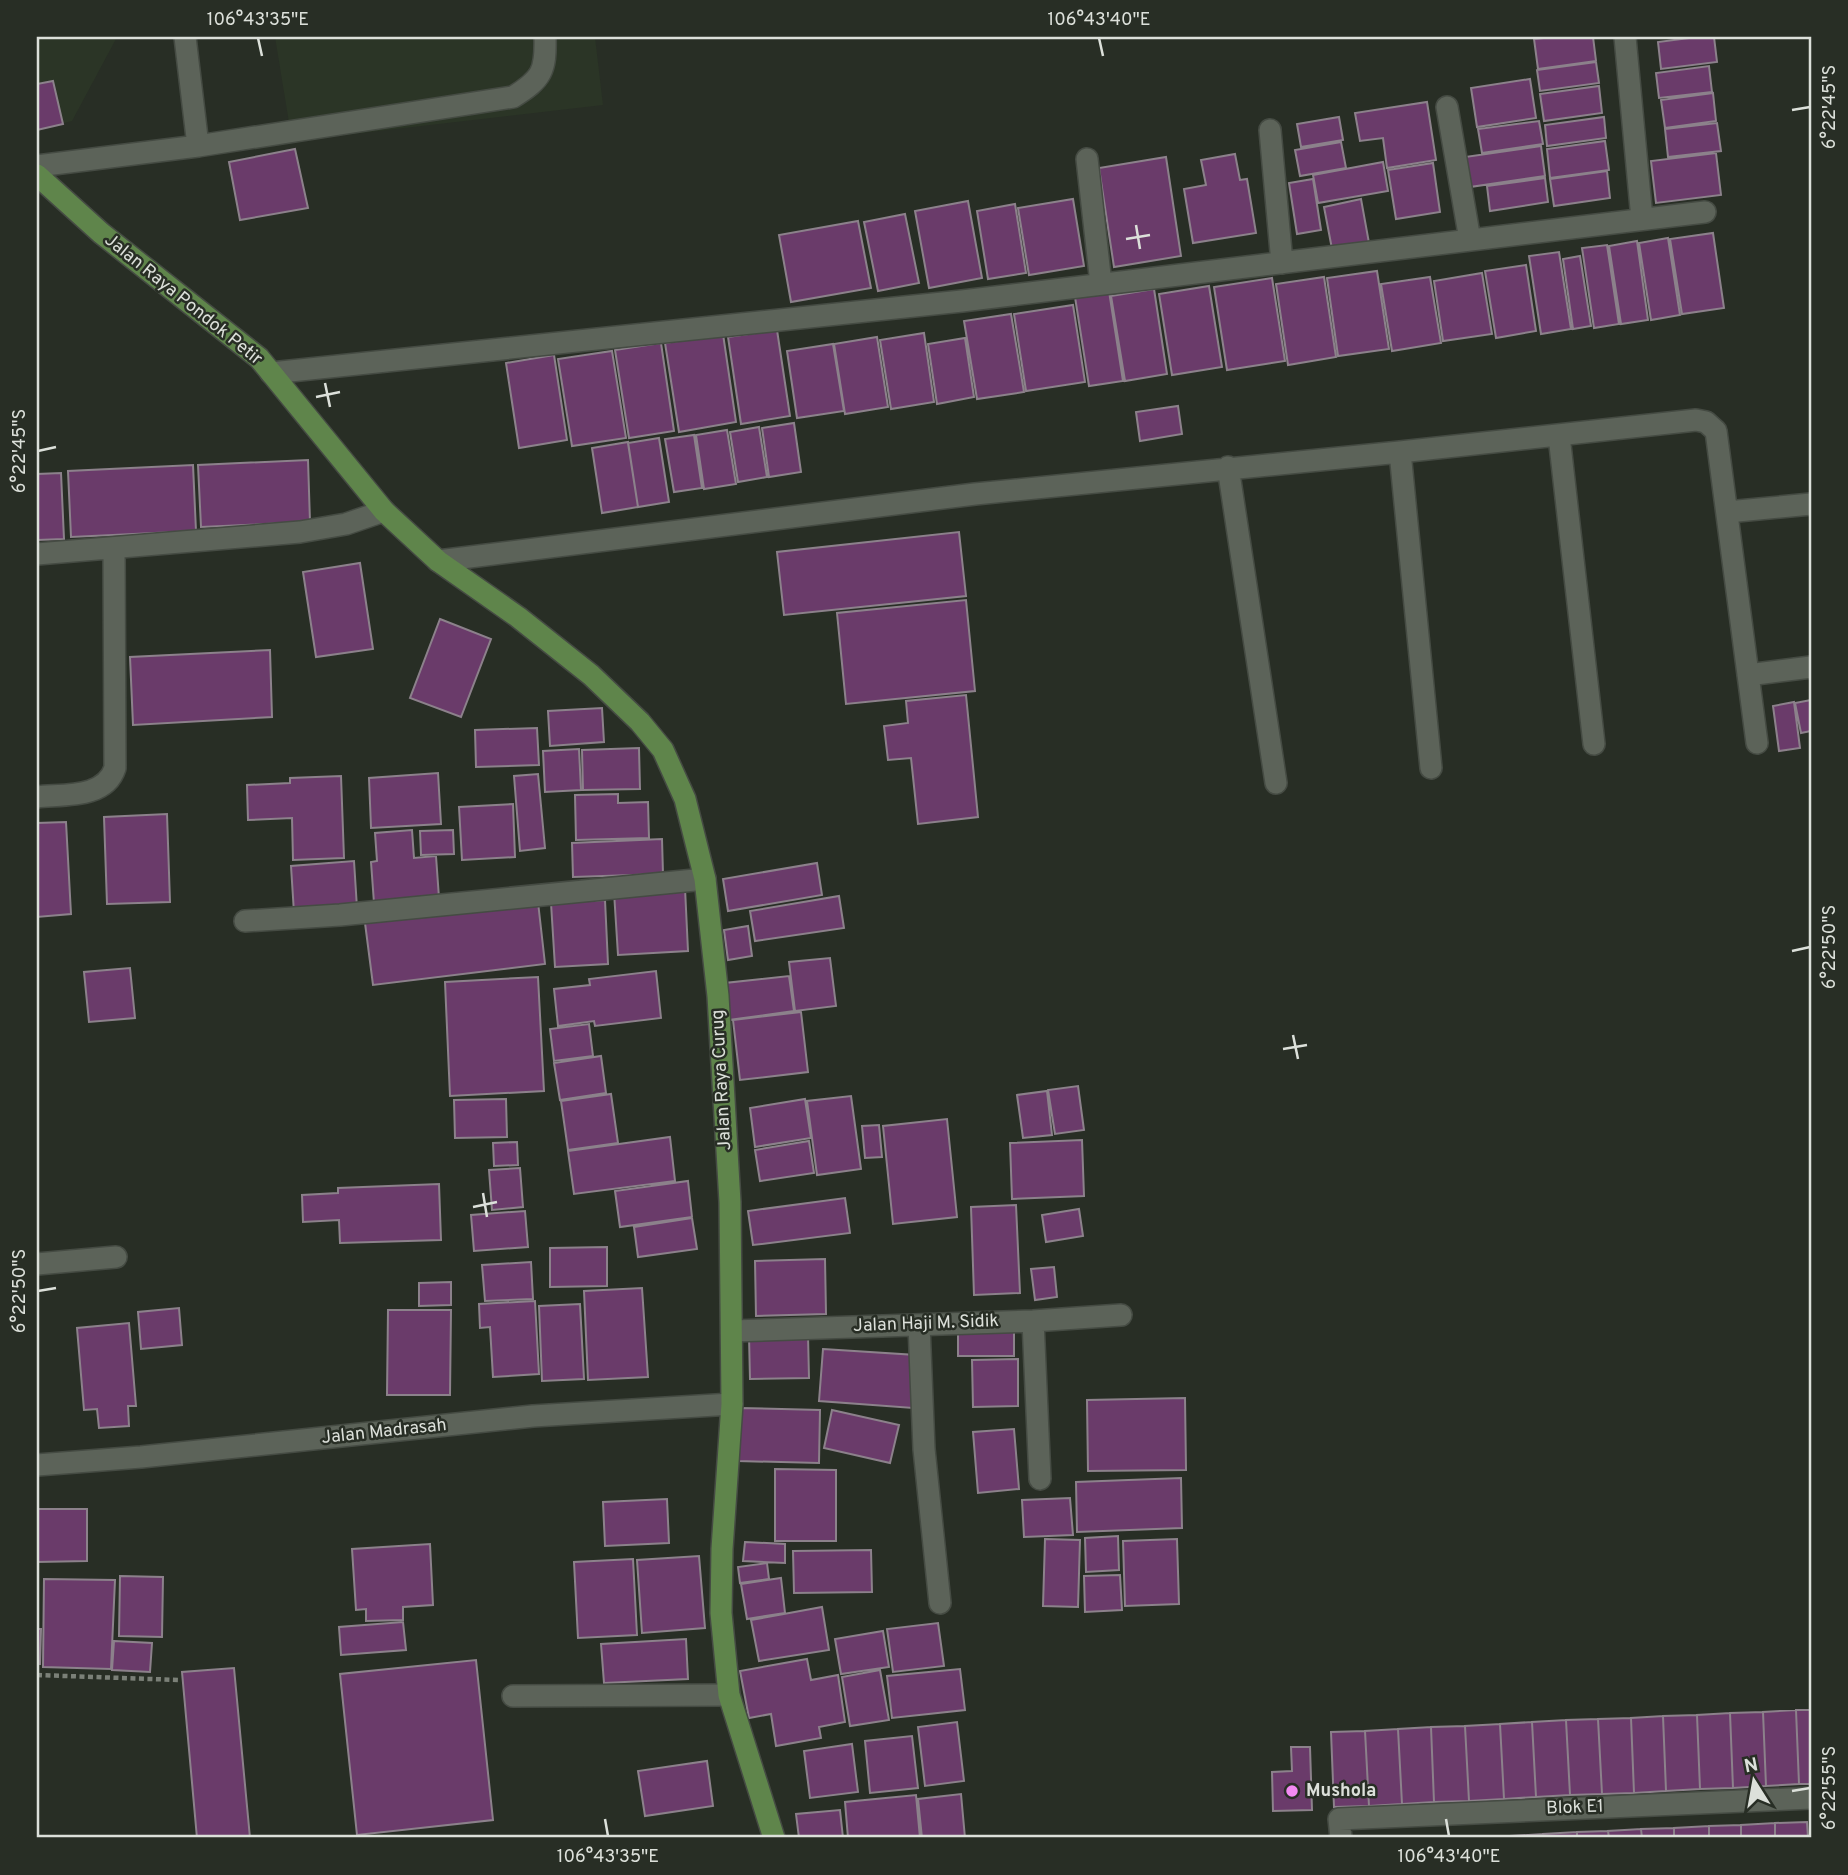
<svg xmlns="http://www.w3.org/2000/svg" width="1848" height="1875" font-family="Overpass,sans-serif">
  <rect width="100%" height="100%" fill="#282e25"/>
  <!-- built -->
  <path fill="#2b3526" d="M37 37H117L72 121 37 130Z
    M275 37H595L603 105 292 141Z"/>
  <!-- building -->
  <path fill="#6a3b6a" stroke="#8c818b" stroke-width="2" d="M1553 37H1593L1596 61 1538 69 1534 39Z
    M1697 37H1714L1717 62 1661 69 1658 42Z
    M1596 62 1599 83 1540 91 1537 70Z
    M1709 66 1712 92 1659 98 1656 73Z
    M1530 79 1536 118 1477 127 1471 88Z
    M53 81 63 124 37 130V84Z
    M1599 86 1602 113 1544 121 1540 94Z
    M1713 93 1716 121 1665 128 1661 100Z
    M1427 102 1436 160 1387 168 1383 138 1360 141 1355 113Z
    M1339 117 1343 140 1301 147 1297 124Z
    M1604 117 1606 138 1547 146 1545 125Z
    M1539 121 1543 144 1482 153 1478 129Z
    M1717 123 1721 151 1668 157 1665 129Z
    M1605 141 1609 170 1550 178 1547 149Z
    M1341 142 1346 168 1300 176 1295 150Z
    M1541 146 1545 176 1470 187 1465 157Z
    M295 149 308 208 240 220 229 162Z
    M1716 153 1721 195 1656 203 1651 161Z
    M1235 154 1240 180 1247 179 1256 233 1193 243 1184 189 1206 185 1201 160Z
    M1166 157 1181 256 1114 267 1099 168Z
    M1383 162 1388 191 1318 203 1313 175Z
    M1433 163 1440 212 1396 219 1388 170Z
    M1607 171 1610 198 1554 206 1550 179Z
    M1545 178 1548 202 1490 211 1487 186Z
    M1313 179 1321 230 1297 234 1289 183Z
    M1073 199 1084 266 1029 275 1018 208Z
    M1361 199 1369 243 1332 249 1324 207Z
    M968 201 982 278 929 288 915 211Z
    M1015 204 1026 273 988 279 977 211Z
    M905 214 919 283 878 291 864 222Z
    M858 221 871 288 791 302 779 235Z
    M1713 233 1724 308 1682 314 1670 239Z
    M1668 238 1680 315 1651 320 1639 243Z
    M1637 241 1648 320 1621 324 1609 246Z
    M1607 245 1619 324 1594 328 1582 248Z
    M1559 252 1571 329 1541 334 1529 256Z
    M1580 256 1591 326 1573 329 1563 259Z
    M1526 265 1536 331 1496 338 1485 271Z
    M1377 271 1389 349 1338 356 1327 278Z
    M1482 273 1492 334 1443 341 1434 281Z
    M1324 277 1336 357 1288 365 1276 284Z
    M1430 277 1441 343 1392 351 1381 284Z
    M1272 278 1285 361 1227 370 1214 287Z
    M1209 286 1222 367 1172 375 1159 294Z
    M1154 289 1167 374 1125 381 1111 296Z
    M1109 291 1123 381 1089 386 1075 297Z
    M1073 305 1085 382 1026 391 1014 314Z
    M1011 314 1024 392 977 399 964 321Z
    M777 330 790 416 741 424 728 337Z
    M924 333 934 402 891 409 880 340Z
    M723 334 736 422 679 432 665 343Z
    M877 337 888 407 845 414 834 344Z
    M965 338 974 397 937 404 928 344Z
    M661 343 674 431 629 438 615 350Z
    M833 344 844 411 797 418 787 351Z
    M612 351 626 438 572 446 558 359Z
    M554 355 567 440 519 448 506 363Z
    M1178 406 1182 434 1140 441 1136 412Z
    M794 423 801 472 769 477 762 428Z
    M759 427 767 477 738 482 730 432Z
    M727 430 736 484 704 489 696 435Z
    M694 435 702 488 674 492 665 439Z
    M659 438 669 502 638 507 628 443Z
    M628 442 638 507 602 513 592 448Z
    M308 460 310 522 201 527 198 465Z
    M193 465 196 531 71 537 68 471Z
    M61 473 64 539 37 540V474Z
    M959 532 966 596 784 615 777 552Z
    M360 563 373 649 316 657 303 572Z
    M966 600 975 691 846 704 837 613Z
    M440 619 491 639 461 717 410 698Z
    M270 650 272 717 133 725 130 657Z
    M966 695 978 817 918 824 911 758 888 760 884 726 908 723 906 701Z
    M1811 700V731L1801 733 1795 703Z
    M1794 702 1800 748 1779 751 1773 706Z
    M602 708 604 742 550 746 548 711Z
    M537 728 539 765 476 767 475 730Z
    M639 748 640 789 583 790 582 750Z
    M579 749 581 790 545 792 543 751Z
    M438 773 441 824 371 828 369 778Z
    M538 774 545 848 520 851 514 776Z
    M341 776 344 858 293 860 292 818 248 820 247 785 290 783V778Z
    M618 794V803L648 802 649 838 576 840 575 795Z
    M513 804 515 857 462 860 459 807Z
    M167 814 170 902 107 904 104 817Z
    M66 822 71 914 37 917V823Z
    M412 830 414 858 436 856 439 898 374 903 371 862 377 861 375 833Z
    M453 830 454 854 421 855 420 831Z
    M662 839 663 874 573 877 572 843Z
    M354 861 357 908 294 913 291 866Z
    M817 863 822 895 728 911 723 879Z
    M685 888 688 951 618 955 614 892Z
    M839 896 844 928 755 941 750 911Z
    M605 900 608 964 555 967 551 903Z
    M538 902 545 964 373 985 365 923Z
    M748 926 752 956 728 960 724 930Z
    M830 958 836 1006 795 1011 789 962Z
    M130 968 135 1018 89 1022 84 972Z
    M656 971 661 1018 595 1026 594 1021 558 1026 554 989 590 985 589 979Z
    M789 976 794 1011 729 1020 725 983Z
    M538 977 544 1091 450 1096 445 982Z
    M801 1012 808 1072 740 1080 733 1020Z
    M589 1024 593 1056 554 1061 550 1029Z
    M601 1056 606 1093 560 1100 554 1063Z
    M1078 1086 1084 1130 1055 1134 1048 1090Z
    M1047 1091 1052 1135 1023 1138 1017 1095Z
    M611 1094 618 1143 568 1150 561 1101Z
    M851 1096 861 1169 817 1175 807 1101Z
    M506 1099 507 1137 455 1138 454 1100Z
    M805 1099 811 1138 755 1147 750 1108Z
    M947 1119 957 1217 893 1224 883 1126Z
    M879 1125 882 1157 865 1158 862 1126Z
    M670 1137 675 1181 574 1194 568 1151Z
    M1082 1140 1084 1196 1012 1199 1010 1143Z
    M809 1141 814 1173 760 1181 755 1150Z
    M517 1142 518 1165 494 1166 493 1143Z
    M520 1168 523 1207 492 1210 489 1170Z
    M688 1181 692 1217 620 1227 615 1191Z
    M439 1184 441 1240 340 1243 339 1220 303 1222 302 1195 338 1193V1188Z
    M845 1198 850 1233 753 1245 748 1211Z
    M1016 1205 1020 1293 974 1295 971 1207Z
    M1079 1209 1083 1236 1046 1242 1042 1215Z
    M525 1211 528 1247 474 1251 471 1215Z
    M692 1218 697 1249 638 1257 634 1227Z
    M607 1247V1286L550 1287V1248Z
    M825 1259 826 1314 756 1316 755 1261Z
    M531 1262 533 1299 485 1301 482 1265Z
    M1054 1267 1057 1297 1035 1300 1031 1269Z
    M451 1282V1305L419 1306V1283Z
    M642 1288 648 1377 588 1380 584 1291Z
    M535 1301 539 1374 493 1377 490 1327 480 1328 479 1304Z
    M580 1304 584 1379 542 1381 539 1306Z
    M179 1308 182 1345 141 1349 138 1312Z
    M388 1310H451L450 1395H387Z
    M129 1323 136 1406H128L129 1426 99 1428 97 1409 84 1410 77 1328Z
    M1014 1328V1356H958V1329Z
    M808 1335 809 1378 750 1379 749 1336Z
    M823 1349 916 1355 913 1408 819 1401Z
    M1018 1359V1406L973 1407 972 1360Z
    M1185 1398 1186 1470 1088 1471 1087 1400Z
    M740 1408 820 1410 819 1463 738 1461Z
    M832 1410 899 1425 890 1463 824 1448Z
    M1014 1429 1019 1489 978 1493 973 1432Z
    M775 1469 836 1470V1541H775Z
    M1181 1478 1182 1528 1077 1532 1076 1482Z
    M1070 1498 1073 1535 1024 1537 1022 1500Z
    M667 1499 669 1543 605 1546 603 1502Z
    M37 1509H87V1561L37 1562Z
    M1118 1536 1119 1570 1086 1572 1085 1538Z
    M1045 1539 1080 1540 1078 1607 1043 1606Z
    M1177 1539 1179 1604 1125 1606 1123 1541Z
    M745 1542 785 1544V1563L743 1561Z
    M430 1544 433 1605 403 1607V1620L366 1621V1609L356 1610 352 1549Z
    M871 1550 872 1592 794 1593 793 1551Z
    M699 1556 705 1628 642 1633 637 1560Z
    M633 1559 637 1635 578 1638 574 1562Z
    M767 1563 769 1579 740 1583 738 1567Z
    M1120 1575 1122 1610 1085 1612 1084 1576Z
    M120 1576 163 1577 162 1637 119 1636Z
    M781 1578 785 1613 747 1619 741 1584Z
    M44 1579 115 1580 111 1669 43 1667Z
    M822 1607 829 1650 759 1661 751 1620Z
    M403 1622 406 1650 341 1655 339 1627Z
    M938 1623 944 1666 893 1672 887 1629Z
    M37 1629H41L40 1664H37Z
    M883 1631 889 1667 841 1674 835 1639Z
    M686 1639 688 1679 604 1683 601 1644Z
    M114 1641 152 1643 150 1672 112 1670Z
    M807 1659 811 1680 838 1675 845 1722 819 1727 821 1738 776 1746 771 1714 749 1718 740 1671Z
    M476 1660 493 1820 357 1835 340 1674Z
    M234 1668 250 1838H197L182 1672Z
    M960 1669 965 1710 892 1718 887 1676Z
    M880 1670 889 1720 850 1726 842 1677Z
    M1796 1710 1799 1784 1766 1786 1763 1712Z
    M1796 1710H1811V1784H1799Z
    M1763 1712 1766 1786 1733 1788 1730 1713Z
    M1730 1713 1733 1788 1700 1789 1697 1715Z
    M1697 1715 1700 1789 1666 1791 1663 1716Z
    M1663 1716 1666 1791 1634 1793 1631 1718Z
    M1631 1718 1634 1793 1602 1794 1598 1719Z
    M1598 1719 1602 1794 1570 1795 1566 1720Z
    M1566 1720 1570 1795 1536 1797 1532 1722Z
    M957 1722 964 1781 925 1786 918 1727Z
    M1532 1722 1536 1797 1504 1799 1500 1724Z
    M1500 1724 1504 1799 1469 1801 1465 1726Z
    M1465 1726 1469 1801 1434 1802 1431 1727Z
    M1431 1727 1434 1802 1402 1804 1398 1729Z
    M1398 1729 1402 1804 1369 1806 1365 1731Z
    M1365 1731 1369 1806 1334 1807 1331 1732Z
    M912 1736 918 1788 870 1793 865 1741Z
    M852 1744 858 1792 810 1798 804 1751Z
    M1291 1747H1310L1312 1810 1273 1811 1272 1772 1292 1771Z
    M707 1761 713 1806 645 1816 638 1771Z
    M961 1794 965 1838H922L918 1799Z
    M916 1795 920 1838H848L845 1802Z
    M840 1810 843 1838H799L796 1814Z
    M1807 1822 1808 1838H1775V1823Z
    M1775 1823V1838H1741V1825Z
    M1741 1825V1838H1709V1826Z
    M1709 1826V1838H1674V1828Z
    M1674 1828V1838H1642L1641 1829Z
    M1641 1829 1642 1838H1609L1608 1831Z
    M1608 1831 1609 1838H1577V1832Z
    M1577 1832V1838H1543V1834Z
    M1543 1834V1838H1510V1836Z"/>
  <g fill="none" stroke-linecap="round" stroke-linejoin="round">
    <!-- minor casing -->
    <g stroke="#454b43" stroke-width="24">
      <path id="minor" d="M185 37 198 146
        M1625 37 1642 219
        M1447 107 1470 240
        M1270 130 1282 263
        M1087 159 1101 284
        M37 166 198 146 513 97C542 79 546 71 545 37
        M271 373 962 301 1705 212
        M1559 436 1594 744
        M1400 452 1431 768
        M1228 467 1276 783
        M1727 512 1811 504
        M37 554 300 532 346 524 384 511
        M438 561 975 494 1400 452 1696 420 1706 422 1716 431 1757 743
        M1748 675 1811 667
        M37 797C63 794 105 799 115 768L114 549
        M245 921 340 915 705 879
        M37 1264 116 1257
        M1033 1321 1040 1479
        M919 1325 924 1449 940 1603
        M732 1331 1033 1321 1121 1315
        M37 1465 141 1457 533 1416 732 1404
        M513 1696 729 1695
        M1341 1838 1339 1819 1811 1798"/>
    </g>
    <!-- major casing -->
    <g stroke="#454b43" stroke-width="24">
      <path id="major" d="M37 175 101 233 259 358 384 511 438 561 518 617 591 675 640 722 663 750 685 799 705 879 718 996 730 1202 732 1404 722 1549 721 1613 729 1695 774 1838"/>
    </g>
    <!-- path -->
    <path stroke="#7b8078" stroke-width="4.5" stroke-dasharray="5 3.5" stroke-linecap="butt" d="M37 1675 179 1680"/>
    <!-- minor -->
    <use href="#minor" stroke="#5c6359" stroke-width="21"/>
    <!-- major -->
    <use href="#major" stroke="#5f854b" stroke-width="21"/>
  </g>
  <!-- ticks -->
  <path fill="none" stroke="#dce0da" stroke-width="2.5" d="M258 38 262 56M1099 38 1103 56M1792 110 1810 107M1136 225 1140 249M1126 239 1150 235M325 383 330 407M316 397 340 392M38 451 56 447M1792 951 1810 947M1293 1035 1298 1059M1283 1049 1307 1045M483 1193 487 1217M473 1207 497 1202M38 1291 56 1288M1792 1791 1810 1788M605 1819 608 1836M1446 1819 1449 1836"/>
  <!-- markers -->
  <circle fill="#f38af2" stroke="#282e25" stroke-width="2.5" cx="1292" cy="1791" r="7"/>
  <g text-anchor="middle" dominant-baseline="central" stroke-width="5" stroke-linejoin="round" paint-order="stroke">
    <!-- street labels -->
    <g font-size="18" fill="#dce0da" stroke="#282e25">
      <text transform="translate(183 300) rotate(39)">Jalan Raya Pondok Petir</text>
      <text transform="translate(722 1080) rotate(-93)">Jalan Raya Curug</text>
      <text transform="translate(926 1324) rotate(-2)">Jalan Haji M. Sidik</text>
      <text transform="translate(384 1432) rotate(-6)">Jalan Madrasah</text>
      <text transform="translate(1575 1808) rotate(-2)">Blok E1</text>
    </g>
    <!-- poi labels -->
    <g font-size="18" font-weight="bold" fill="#dce0da" stroke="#282e25" text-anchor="start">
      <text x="1306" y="1791">Mushola</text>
    </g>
  </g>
  <!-- border -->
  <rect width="1848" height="1875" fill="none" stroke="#282e25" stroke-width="77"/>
  <!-- north arrow -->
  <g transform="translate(1754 1781) rotate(349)" stroke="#282e25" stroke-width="5" paint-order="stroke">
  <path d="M0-5L12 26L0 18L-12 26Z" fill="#dce0da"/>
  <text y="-10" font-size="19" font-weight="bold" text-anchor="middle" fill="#dce0da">N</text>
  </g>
  <rect x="38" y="38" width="1772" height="1798" fill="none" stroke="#dce0da" stroke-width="2.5"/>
  <g font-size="18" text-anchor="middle" fill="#dce0da">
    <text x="258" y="25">106°43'35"E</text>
    <text x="1099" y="25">106°43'40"E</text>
    <text transform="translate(1829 107) rotate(-90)" y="6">6°22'45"S</text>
    <text transform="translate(19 451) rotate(-90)" y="6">6°22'45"S</text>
    <text transform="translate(1829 947) rotate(-90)" y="6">6°22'50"S</text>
    <text transform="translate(19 1291) rotate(-90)" y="6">6°22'50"S</text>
    <text transform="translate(1829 1788) rotate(-90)" y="6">6°22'55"S</text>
    <text x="608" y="1862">106°43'35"E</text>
    <text x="1449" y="1862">106°43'40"E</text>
  </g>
</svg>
